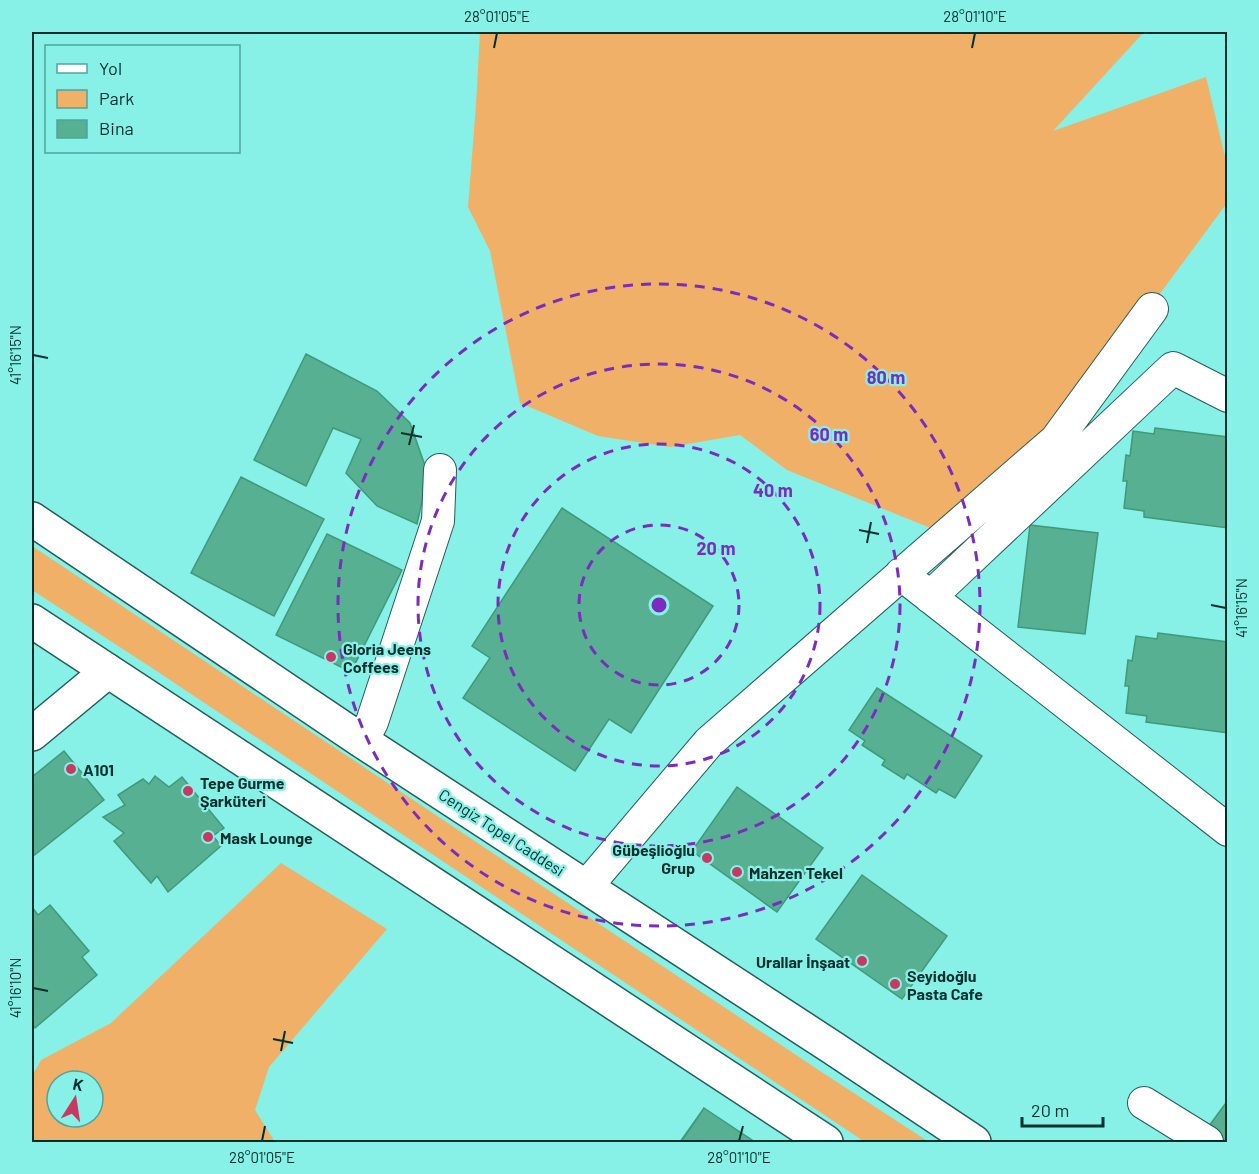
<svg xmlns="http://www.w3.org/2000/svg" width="1259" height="1174" font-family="Barlow,sans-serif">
  <rect width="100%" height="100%" fill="#87f0e7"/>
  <!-- green -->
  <path fill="#f0b068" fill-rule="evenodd" d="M480 32H1144L1053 131 1206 77 1228 169 1227 203 1054 437 933 529 787 470 740 435 670 447 598 436 520 403 490 251 468 207 476 105Z
    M32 546 820 1071 929 1142H865L149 666 32 590Z
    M281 863 387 929 269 1067 255 1110 275 1142H32V1076L41 1060 111 1023ZM57 1081H93V1117H57Z"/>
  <!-- building -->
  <path fill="#56b091" stroke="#3e9a7b" stroke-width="1.5" d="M306 354 377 391 410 423 428 474 417 524 377 506 346 473 361 439 333 428 306 486 254 460Z
    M1155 428 1228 437V528L1144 517V511L1124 508 1127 481H1123L1126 455 1130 456 1133 431 1154 434Z
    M241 477 324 519 274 616 191 573Z
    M562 508 713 606 631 733 609 719 575 771 463 698 490 658 472 646Z
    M1030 525 1098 533 1085 634 1018 627Z
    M327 534 402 570 351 672 276 635Z
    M1158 633 1228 642V733L1146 722 1147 716 1126 713 1129 686H1125L1128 660 1132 661 1136 636 1157 639Z
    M877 688 982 756 955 798 939 789 936 793 907 774 904 779 882 765 885 760 862 745 865 741 849 730Z
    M64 751 104 800 32 857V777Z
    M155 776 169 787 182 777 224 828 213 836 221 846 168 892 157 876 151 883 114 841 124 833 103 817 125 805 118 795 143 779 149 784Z
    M737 787 823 848 777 912 692 851Z
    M862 875 947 936 902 999 816 939Z
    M50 905 89 951 82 957 97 975 35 1028 32 1024V907L38 915Z
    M1228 1100V1142H1224L1206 1130Z
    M704 1108 755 1142H681Z
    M704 1108 755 1142H680Z"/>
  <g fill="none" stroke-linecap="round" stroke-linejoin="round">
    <!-- minor casing -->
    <g stroke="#255e59" stroke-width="34">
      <path id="minor" d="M901 574 1228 830
        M930 597 1173 368 1228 396
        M362 741 372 722 438 521 440 470
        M586 887 709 742 1056 440 1152 309
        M1144 1103 1207 1142"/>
    </g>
    <!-- tertiary casing -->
    <g stroke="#255e59" stroke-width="36">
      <path id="tertiary" d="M32 734 108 671"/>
    </g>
    <!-- primary casing -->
    <g stroke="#255e59" stroke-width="36">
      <path id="primary" d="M32 519 362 741 833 1048 974 1142
        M32 621 826 1142"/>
    </g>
    <!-- minor -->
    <use href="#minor" stroke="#fff" stroke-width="32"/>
    <!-- tertiary -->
    <use href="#tertiary" stroke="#fff" stroke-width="33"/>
    <!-- primary -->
    <use href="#primary" stroke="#fff" stroke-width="33"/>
  </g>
  <!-- ticks -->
  <path fill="none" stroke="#00302d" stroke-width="2" d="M494 48 497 33M972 48 975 33M33 355 48 358M401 433 422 437M409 445 414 425M859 530 879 534M867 543 871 522M1211 605 1226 608M33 988 48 991M273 1039 293 1043M281 1051 285 1031M262 1141 265 1126M739 1141 743 1126"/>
  <!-- distance rings -->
  <g fill="none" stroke="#7b2cbf" stroke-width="3" stroke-dasharray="10 8">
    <circle cx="659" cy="605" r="80"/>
    <circle cx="659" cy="605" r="161"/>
    <circle cx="659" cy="605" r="241"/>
    <circle cx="659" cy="605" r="321"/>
  </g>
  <!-- markers -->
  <g fill="#c83962" stroke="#87f0e7" stroke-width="2">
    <circle cx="331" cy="657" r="6"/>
    <circle cx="71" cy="769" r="6"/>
    <circle cx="188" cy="791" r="6"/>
    <circle cx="208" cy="837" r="6"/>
    <circle cx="707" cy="858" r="6"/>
    <circle cx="737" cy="872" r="6"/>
    <circle cx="862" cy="961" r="6"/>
    <circle cx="895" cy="984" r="6"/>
  </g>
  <g text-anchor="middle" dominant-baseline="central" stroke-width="4.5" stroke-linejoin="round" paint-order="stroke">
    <!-- poi labels -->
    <g font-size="16" font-weight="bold" fill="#00302d" stroke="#87f0e7" text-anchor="start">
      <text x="343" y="648">Gloria Jeens<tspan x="343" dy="18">Coffees</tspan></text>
      <text x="83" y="769">A101</text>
      <text x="200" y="782">Tepe Gurme<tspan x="200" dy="18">Şarküteri</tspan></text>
      <text x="220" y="837">Mask Lounge</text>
      <text x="695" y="849" text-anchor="end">Gübeşlioğlu<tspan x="695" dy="18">Grup</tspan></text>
      <text x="749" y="872">Mahzen Tekel</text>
      <text x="850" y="961" text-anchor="end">Urallar İnşaat</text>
      <text x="907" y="975">Seyidoğlu<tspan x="907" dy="18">Pasta Cafe</tspan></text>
    </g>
    <!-- street labels -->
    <g font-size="16" fill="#00302d" stroke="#87f0e7">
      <text transform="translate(502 832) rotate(33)">Cengiz Topel Caddesi</text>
    </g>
  </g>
  <circle cx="659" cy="605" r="9" fill="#7b2cbf" stroke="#87f0e7" stroke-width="3"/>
  <g font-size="18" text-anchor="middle" font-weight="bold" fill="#7b2cbf" stroke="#87f0e7" stroke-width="4.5" stroke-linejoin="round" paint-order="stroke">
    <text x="886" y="384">80 m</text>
    <text x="829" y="441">60 m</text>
    <text x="773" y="497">40 m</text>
    <text x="716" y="555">20 m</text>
  </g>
  <!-- border -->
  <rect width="1259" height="1174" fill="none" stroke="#87f0e7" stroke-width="66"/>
  <!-- legend -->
  <rect x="45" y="45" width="195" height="108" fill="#87f0e7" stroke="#51a39d" stroke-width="1.5"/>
  <rect x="57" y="64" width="30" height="9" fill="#ffffff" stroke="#51a39d" stroke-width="1.5"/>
  <text x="99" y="75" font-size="18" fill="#00302d">Yol</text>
  <rect x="57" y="90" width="30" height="18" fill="#f0b068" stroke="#51a39d" stroke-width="1.5"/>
  <text x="99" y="105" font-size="18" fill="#00302d">Park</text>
  <rect x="57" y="120" width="30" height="18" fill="#56b091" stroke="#51a39d" stroke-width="1.5"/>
  <text x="99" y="135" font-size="18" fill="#00302d">Bina</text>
  <!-- north arrow -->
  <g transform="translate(75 1099) rotate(12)"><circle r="28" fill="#87f0e7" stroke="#51a39d" stroke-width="1.5"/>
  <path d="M0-4.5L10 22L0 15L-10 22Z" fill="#c83962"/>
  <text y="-9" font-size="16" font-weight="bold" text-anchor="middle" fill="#00302d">K</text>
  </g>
  <!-- scale -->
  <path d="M1022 1117v9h81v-9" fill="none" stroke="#00302d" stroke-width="3"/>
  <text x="1031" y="1117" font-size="18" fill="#00302d" stroke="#87f0e7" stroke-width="4.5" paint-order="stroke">20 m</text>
  <rect x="33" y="33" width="1193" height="1108" fill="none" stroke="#00302d" stroke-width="2"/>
  <g font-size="15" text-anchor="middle" fill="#00302d">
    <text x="497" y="22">28°01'05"E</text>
    <text x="975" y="22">28°01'10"E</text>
    <text transform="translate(16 355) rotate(-90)" y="5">41°16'15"N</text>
    <text transform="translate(1242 608) rotate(-90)" y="5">41°16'15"N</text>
    <text transform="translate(16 988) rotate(-90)" y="5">41°16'10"N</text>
    <text x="262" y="1163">28°01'05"E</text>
    <text x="739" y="1163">28°01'10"E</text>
  </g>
</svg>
